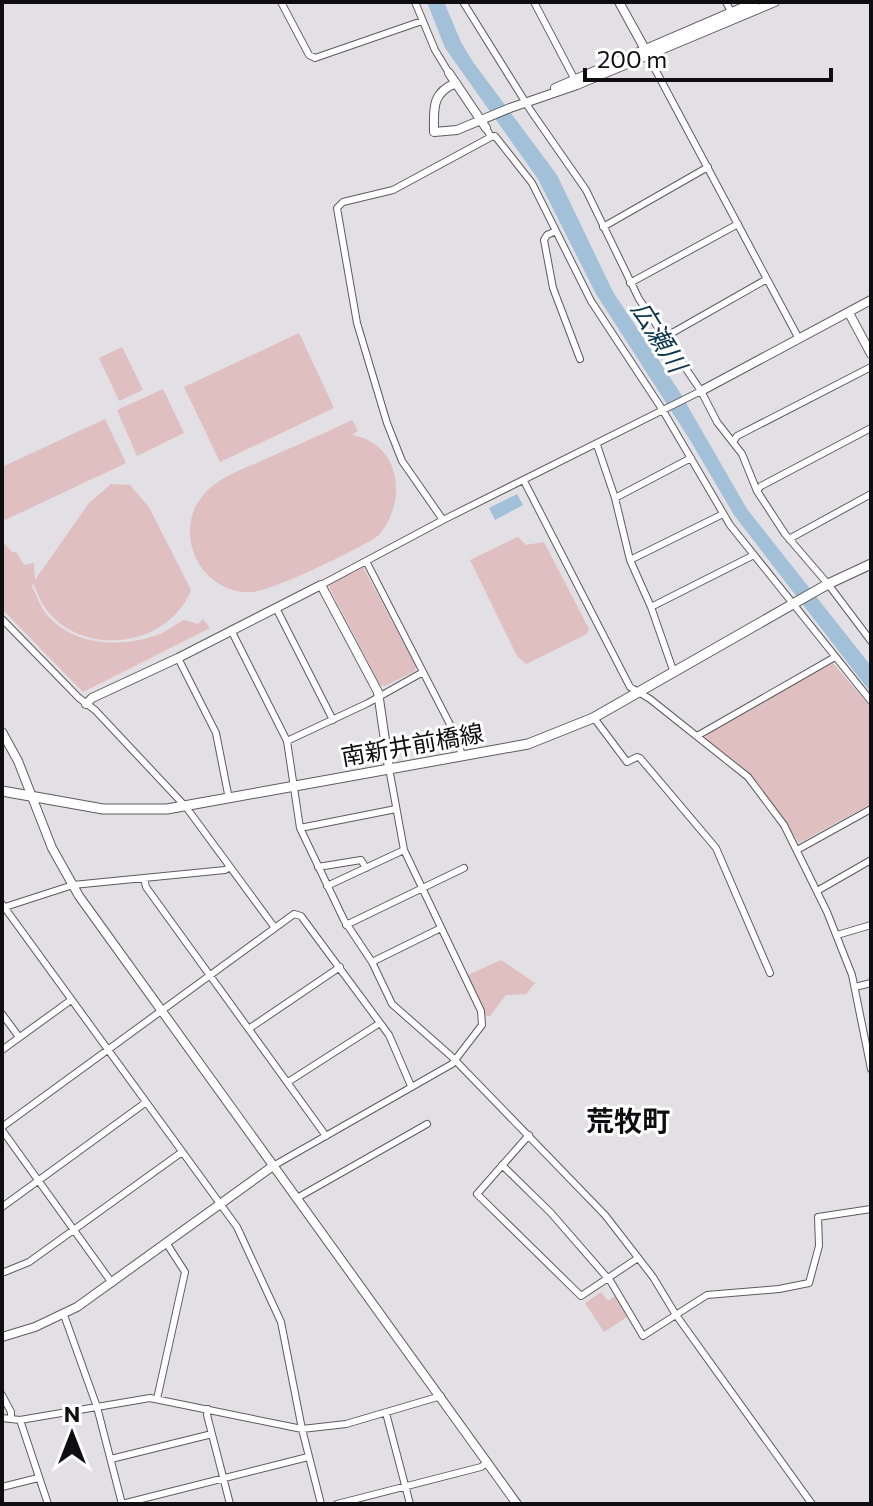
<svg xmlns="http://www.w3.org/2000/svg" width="873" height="1506" font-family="Commissioner,'Noto Sans JP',sans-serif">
  <rect width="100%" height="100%" fill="#e2dfe5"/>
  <!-- green -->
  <path fill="#dfbfc0" d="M299 333 334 408 220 462 184 387Z
    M122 347 143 390 119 401 99 358Z
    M163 389 184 433 137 456 117 410Z
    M105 419 126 463 5 520 2 513V467Z
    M352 420 358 431 352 435C401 444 408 500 379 535 362 548 272 591 252 592 200 595 170 531 205 493 220 476 244 469 263 460 293 447 323 434 352 420Z
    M111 484 130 485 149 507 191 590C170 644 91 658 51 615 42 606 38 594 33 583L32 587C37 595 40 607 47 615 74 646 120 648 157 635 167 632 175 624 184 620L198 624 203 619 210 628 83 692 2 609V541L12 552H16L24 565 34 563 35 580 89 503Z
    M518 537 526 545 544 542 589 629 587 634 526 664 517 656 470 560Z
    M363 567 416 666 415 671 385 686 380 685 329 587 331 582Z
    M833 663 871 708V804L799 843 752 776 706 739V733Z
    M501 960 535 983 526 994 506 995 490 1016H486L468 975Z
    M601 1292 608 1301 615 1296 627 1317 604 1332 585 1303Z"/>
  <!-- water -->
  <path fill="#a2c1d9" d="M427 2H444L461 42 473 62 557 175 613 292 679 391 747 509 871 666V693L734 515 690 440 596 294 538 179 445 48Z
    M517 494 523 505 495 520 489 508Z"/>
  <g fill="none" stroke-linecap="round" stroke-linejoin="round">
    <!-- minor casing -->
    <g stroke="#5e5b60" stroke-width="8">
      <path id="minor" d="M281 2 309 55 315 58 422 21
        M415 2 435 50 449 73
        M463 2 531 111 586 190 639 299 701 391 717 422 742 454 757 491 785 534 828 584 871 641
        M534 2 575 80
        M726 2 731 12
        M648 56 799 339
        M486 128 491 137 495 136 532 183 591 301 662 409 730 525 871 701
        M603 227 708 167
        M556 231 547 235 544 240 553 288 580 359
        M630 283 738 224
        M665 337 767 279
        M733 442 737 436 871 367
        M597 445 615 498 630 560 651 607 674 673
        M524 481 630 687 650 699 748 777 784 825 827 912 852 975 871 1069
        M757 491 761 486 871 428
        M615 498 691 458
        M443 520 402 461 387 423 357 323 337 208 343 202 393 190 491 137
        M789 539 871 494
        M630 560 723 514
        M366 561 458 740 462 757
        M321 585 443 520 701 391
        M651 607 754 555
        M276 608 333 720
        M2 619 79 698 95 710 186 807 275 928
        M231 630 287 741 300 828 344 920 372 962 392 1004 451 1056 605 1215 653 1277 676 1315 812 1504
        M178 658 216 733 229 799
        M594 718 627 762 637 757 640 758 716 848 770 973
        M697 736 835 657
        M287 741 368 703 423 672
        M300 828 396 809
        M797 850 871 809
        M318 867 361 860 366 868
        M144 878 146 887 326 1136
        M327 886 404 850
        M817 891 871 860
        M2 904 237 1227 281 1322 302 1429 321 1504
        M5 907 73 885 225 870 230 867
        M346 925 464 868
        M837 935 871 925
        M372 962 441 928
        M855 987 871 983
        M2 1014 19 1037
        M250 1028 340 967
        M2 1050 71 1000
        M288 1082 380 1023
        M2 1127 294 914 301 916 389 1035 411 1086
        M2 1130 112 1283
        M529 1135 477 1194 581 1296 638 1258
        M502 1165 551 1213 611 1282 643 1336 707 1295 779 1289 809 1283 819 1246 818 1217 871 1209
        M273 1166 452 1064 482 1025 481 1011 404 850 389 768
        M297 1198 427 1124
        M2 1207 145 1103
        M2 1273 29 1262 182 1152
        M64 1315 97 1407 122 1504
        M2 1395 11 1412V1419
        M157 1399 185 1272 167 1244
        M208 1409 207 1415 230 1504
        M386 1413 410 1504
        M2 1418 20 1420 150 1398 302 1429 346 1424 441 1396
        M20 1420 48 1504
        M111 1459 212 1434
        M2 1487 38 1478
        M122 1504 308 1457
        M337 1504 481 1467 488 1462"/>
    </g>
    <!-- tertiary casing -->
    <g stroke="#5e5b60" stroke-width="10">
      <path id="tertiary" d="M619 2 646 51
        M449 73 486 128
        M456 83C431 93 434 109 434 132L457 130 510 108 577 85 775 2
        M555 88 755 2
        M849 313 871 354
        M701 391 871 300
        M86 704 92 698 178 658 321 585 378 692 389 768
        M2 732 18 761 52 848 79 896 517 1504
        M2 1337 35 1327 77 1307 273 1166"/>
    </g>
    <!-- secondary casing -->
    <g stroke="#5e5b60" stroke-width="11">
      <path id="secondary" d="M2 791 103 809H167L528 744 593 718 828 584 871 564"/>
    </g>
    <!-- minor -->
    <use href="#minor" stroke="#fff" stroke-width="6"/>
    <!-- tertiary -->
    <use href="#tertiary" stroke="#fff" stroke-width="8"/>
    <!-- secondary -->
    <use href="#secondary" stroke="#fff" stroke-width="9"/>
  </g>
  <g text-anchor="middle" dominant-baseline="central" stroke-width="6" stroke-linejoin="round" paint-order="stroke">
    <!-- street labels -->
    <g font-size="24" fill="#0e0d0f" stroke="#fff">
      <text transform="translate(412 744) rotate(-10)">南新井前橋線</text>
    </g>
    <!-- water labels -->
    <g font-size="26" font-style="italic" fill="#0e354f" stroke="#fff">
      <text transform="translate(660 336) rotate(58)">広瀬川</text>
    </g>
    <!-- quarter labels -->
    <g font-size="28" font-weight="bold" fill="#0e0d0f" stroke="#fff">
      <text x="628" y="1120">荒牧町</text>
    </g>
  </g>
  <!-- border -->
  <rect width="873" height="1506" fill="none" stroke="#0e0d0f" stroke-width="8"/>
  <!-- north arrow -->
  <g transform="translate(72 1434)" stroke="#ffffff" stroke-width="6" paint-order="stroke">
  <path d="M0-6L14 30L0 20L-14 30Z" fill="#0e0d0f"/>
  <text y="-12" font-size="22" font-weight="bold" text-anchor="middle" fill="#0e0d0f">N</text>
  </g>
  <!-- scale -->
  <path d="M585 68v12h246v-12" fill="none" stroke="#0e0d0f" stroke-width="4"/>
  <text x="597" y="68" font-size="24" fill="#0e0d0f" stroke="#ffffff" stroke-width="6" paint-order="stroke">200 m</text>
</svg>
